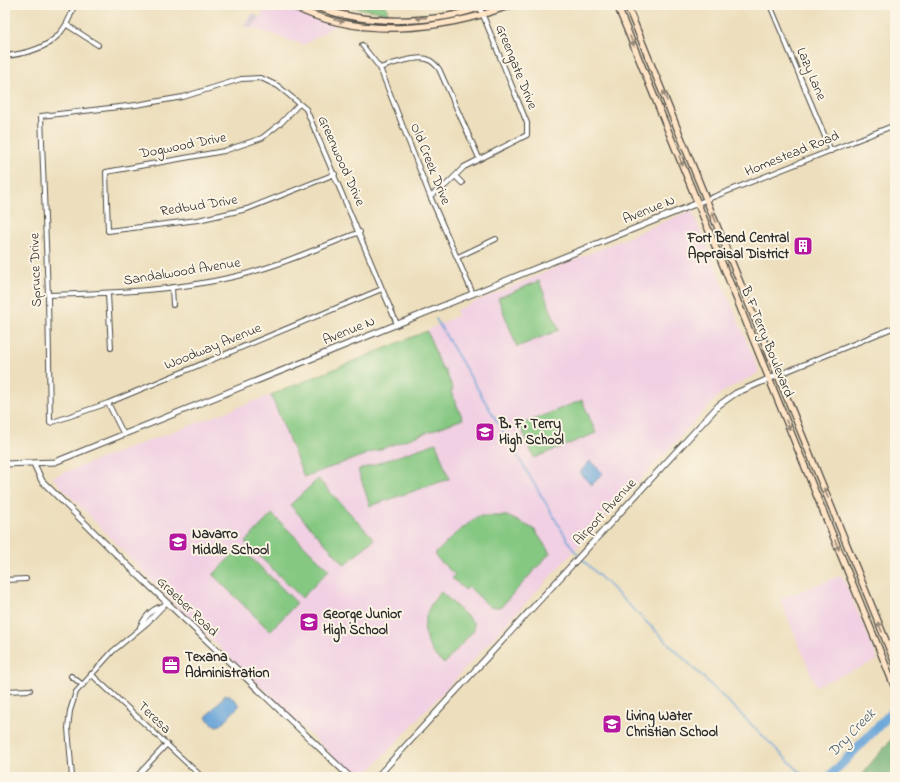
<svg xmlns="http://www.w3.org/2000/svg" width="900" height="782" font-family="'Indie Flower',sans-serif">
  <rect width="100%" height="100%" fill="#fcf5e5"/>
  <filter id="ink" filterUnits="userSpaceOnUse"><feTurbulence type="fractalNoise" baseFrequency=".025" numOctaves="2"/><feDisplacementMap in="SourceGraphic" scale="8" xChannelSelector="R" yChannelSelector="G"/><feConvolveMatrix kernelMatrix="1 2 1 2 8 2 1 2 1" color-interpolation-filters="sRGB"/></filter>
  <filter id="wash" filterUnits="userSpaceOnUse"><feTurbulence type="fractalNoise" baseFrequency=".012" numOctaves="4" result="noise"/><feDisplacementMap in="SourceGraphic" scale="16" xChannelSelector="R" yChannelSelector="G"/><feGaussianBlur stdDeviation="0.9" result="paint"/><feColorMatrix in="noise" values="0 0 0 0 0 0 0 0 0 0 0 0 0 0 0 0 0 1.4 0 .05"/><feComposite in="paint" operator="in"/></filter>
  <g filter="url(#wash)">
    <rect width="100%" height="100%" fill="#eddfbd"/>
    <!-- built -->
    <path fill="#f1d0e3" d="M268 5H284L336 25 304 45 252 28Z
      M692 210 758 368V373L721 393 364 777H355L177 607 52 477 271 395 426 331 458 315 456 310Z
      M842 575 878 660 816 686 780 599Z"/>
    <!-- industrial -->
    <path fill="#cebed1" d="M254 13 259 18 252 28 242 26Z"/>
    <!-- green -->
    <path fill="#85c882" stroke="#587a56" d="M340 5H385L388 13Z
      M539 281 559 330 517 347 498 298Z
      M427 331 442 369 445 370 453 389 451 392 463 419 304 477 271 395Z
      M582 400 596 433 534 458 520 425Z
      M436 443 449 479 370 506 358 470Z
      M318 479 374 539 345 565 290 505Z
      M272 514 329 570 302 598 245 542Z
      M478 516H507L534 529 550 553 501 607H490L469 587 465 590 452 578 455 575 434 555 454 535Z
      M240 547 297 603 270 631 213 575Z
      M441 592 474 623V630L444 664C419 643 418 615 441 592Z"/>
    <!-- forest -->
    <path fill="#6cac70" stroke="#4c6c4e" d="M895 735V777H859Z"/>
    <!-- water -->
    <path fill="#68a4d8" stroke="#4a6882" d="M590 461 603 473 592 485 579 473Z
      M225 695H230L240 705 221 725 216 726 206 718 207 716Z"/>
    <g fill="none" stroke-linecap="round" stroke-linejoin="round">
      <!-- stream -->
      <path stroke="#68a4d8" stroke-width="1.5" d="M436 319 573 549 579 555
        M581 558 805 777"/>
      <!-- river -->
      <path stroke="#68a4d8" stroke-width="9" d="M829 777 895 709"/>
    </g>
  </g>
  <g filter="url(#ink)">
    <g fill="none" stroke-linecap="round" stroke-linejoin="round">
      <!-- minor casing -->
      <g stroke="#484641" stroke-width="6">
        <path id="minor" d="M770 5 831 151
          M67 25 98 45
          M362 45 380 68 430 196 473 294
          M5 56C40 52 64 42 74 5
          M380 68C390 64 416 56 427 59 432 61 436 65 439 69L479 158
          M299 104 281 123 262 138 224 151 106 172 108 231 198 220 247 209 335 174
          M455 176 462 183
          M430 196 446 185 464 167 527 135V123L480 8
          M698 203 895 125
          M458 257 496 239
          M172 287 173 305
          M382 289 108 403 50 423 48 295 41 116 136 105 183 97 241 79 261 78 278 86 306 109 397 324
          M108 294 111 348
          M48 295C110 293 173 291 233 277 277 267 318 248 360 232
          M778 375 895 327
          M108 403 124 435
          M5 580 26 579
          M140 627C145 617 152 608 163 606
          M91 674 202 777
          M71 676 83 685
          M5 691 30 690
          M72 777 68 728 70 711 76 692 113 651 147 623 166 603
          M136 777 167 744"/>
      </g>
      <!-- tertiary casing -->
      <g stroke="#484641" stroke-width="7">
        <path id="tertiary" d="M5 464 55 462 698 203
          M34 464 42 481 114 552 350 777
          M377 777 719 405 736 393 778 375"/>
      </g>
      <!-- secondary casing -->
      <g stroke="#484641" stroke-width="8">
        <path id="secondary" d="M290 5C359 40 441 31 511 5
          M312 5C362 26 436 25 487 5
          M617 5 895 688
          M627 5 895 663"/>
      </g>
      <!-- minor -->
      <use href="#minor" stroke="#fff" stroke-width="4"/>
      <!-- tertiary -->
      <use href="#tertiary" stroke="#fff" stroke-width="5"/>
      <!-- secondary -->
      <use href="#secondary" stroke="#ffe4c6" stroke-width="5.5"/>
    </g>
    <!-- one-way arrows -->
    <defs><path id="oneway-solid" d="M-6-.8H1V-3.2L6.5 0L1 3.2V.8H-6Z"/></defs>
    <g fill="#958878">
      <use href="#oneway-solid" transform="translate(421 18) rotate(177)"/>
      <use href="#oneway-solid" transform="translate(339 21) rotate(12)"/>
      <use href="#oneway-solid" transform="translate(632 41) rotate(68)"/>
      <use href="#oneway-solid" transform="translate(665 96) rotate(-112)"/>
      <use href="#oneway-solid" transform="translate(681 161) rotate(68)"/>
      <use href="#oneway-solid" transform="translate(714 217) rotate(-112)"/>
      <use href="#oneway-solid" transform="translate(788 425) rotate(68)"/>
      <use href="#oneway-solid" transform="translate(826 493) rotate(-112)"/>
      <use href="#oneway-solid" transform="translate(837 545) rotate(68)"/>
      <use href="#oneway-solid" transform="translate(880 627) rotate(-112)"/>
    </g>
  </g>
  <!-- icons -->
  <defs>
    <g id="building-square" transform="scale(1)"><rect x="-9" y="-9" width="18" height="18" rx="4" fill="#b5179e" stroke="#fcf5e5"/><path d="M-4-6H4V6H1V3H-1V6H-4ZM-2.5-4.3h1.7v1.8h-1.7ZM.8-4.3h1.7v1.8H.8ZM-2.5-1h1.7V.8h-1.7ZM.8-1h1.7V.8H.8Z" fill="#fff"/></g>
    <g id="school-square" transform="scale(1)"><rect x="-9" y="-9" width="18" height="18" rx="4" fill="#b5179e" stroke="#fcf5e5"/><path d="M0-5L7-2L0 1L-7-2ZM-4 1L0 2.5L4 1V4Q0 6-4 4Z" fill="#fff"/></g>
    <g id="office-square" transform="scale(1)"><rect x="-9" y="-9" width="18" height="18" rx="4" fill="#b5179e" stroke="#fcf5e5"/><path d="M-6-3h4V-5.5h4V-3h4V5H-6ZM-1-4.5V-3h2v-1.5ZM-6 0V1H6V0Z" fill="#fff"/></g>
  </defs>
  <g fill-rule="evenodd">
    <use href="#building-square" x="803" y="246"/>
    <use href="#school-square" x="485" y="432"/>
    <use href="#school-square" x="178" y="542"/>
    <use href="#school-square" x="309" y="622"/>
    <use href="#office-square" x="171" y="665"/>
    <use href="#school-square" x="612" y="724"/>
  </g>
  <g text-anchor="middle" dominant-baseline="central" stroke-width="4" stroke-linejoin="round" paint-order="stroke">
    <!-- street labels -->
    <g font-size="14" fill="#2b2b2b" stroke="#fcf5e5">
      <text transform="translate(516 67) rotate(68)">Greengate Drive</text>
      <text transform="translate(811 74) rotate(67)">Lazy Lane</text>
      <text transform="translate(183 146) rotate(-11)">Dogwood Drive</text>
      <text transform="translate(792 154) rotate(-22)">Homestead Road</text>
      <text transform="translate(341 161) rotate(66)">Greenwood Drive</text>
      <text transform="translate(430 164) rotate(68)">Old Creek Drive</text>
      <text transform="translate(199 206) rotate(-9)">Redbud Drive</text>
      <text transform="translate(649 210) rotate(-22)">Avenue N</text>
      <text transform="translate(36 270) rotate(-92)">Spruce Drive</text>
      <text transform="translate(182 272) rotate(-9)">Sandalwood Avenue</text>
      <text transform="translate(349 331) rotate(-22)">Avenue N</text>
      <text transform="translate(767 342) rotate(68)">B F Terry Boulevard</text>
      <text transform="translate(213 347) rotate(-22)">Woodway Avenue</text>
      <text transform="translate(605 512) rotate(-47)">Airport Avenue</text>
      <text transform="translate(187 607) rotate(44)">Graeber Road</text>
      <text transform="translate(154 718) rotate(43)">Teresa</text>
    </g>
    <!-- poi labels -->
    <g font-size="14" font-weight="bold" fill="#2b2b2b" stroke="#fcf5e5" text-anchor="start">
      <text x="789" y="238" text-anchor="end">Fort Bend Central<tspan x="789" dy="16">Appraisal District</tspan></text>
      <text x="499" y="424">B. F. Terry<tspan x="499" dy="16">High School</tspan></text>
      <text x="192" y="534">Navarro<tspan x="192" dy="16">Middle School</tspan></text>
      <text x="323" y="614">George Junior<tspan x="323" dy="16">High School</tspan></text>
      <text x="185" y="657">Texana<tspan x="185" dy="16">Administration</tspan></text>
      <text x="626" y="716">Living Water<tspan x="626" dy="16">Christian School</tspan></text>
    </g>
    <!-- water labels -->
    <g font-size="15" font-style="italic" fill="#435b70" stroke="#fcf5e5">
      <text transform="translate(852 733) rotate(-46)">Dry Creek</text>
    </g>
  </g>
  <!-- margin -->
  <rect width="900" height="782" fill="none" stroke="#fcf5e5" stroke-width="20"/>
</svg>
